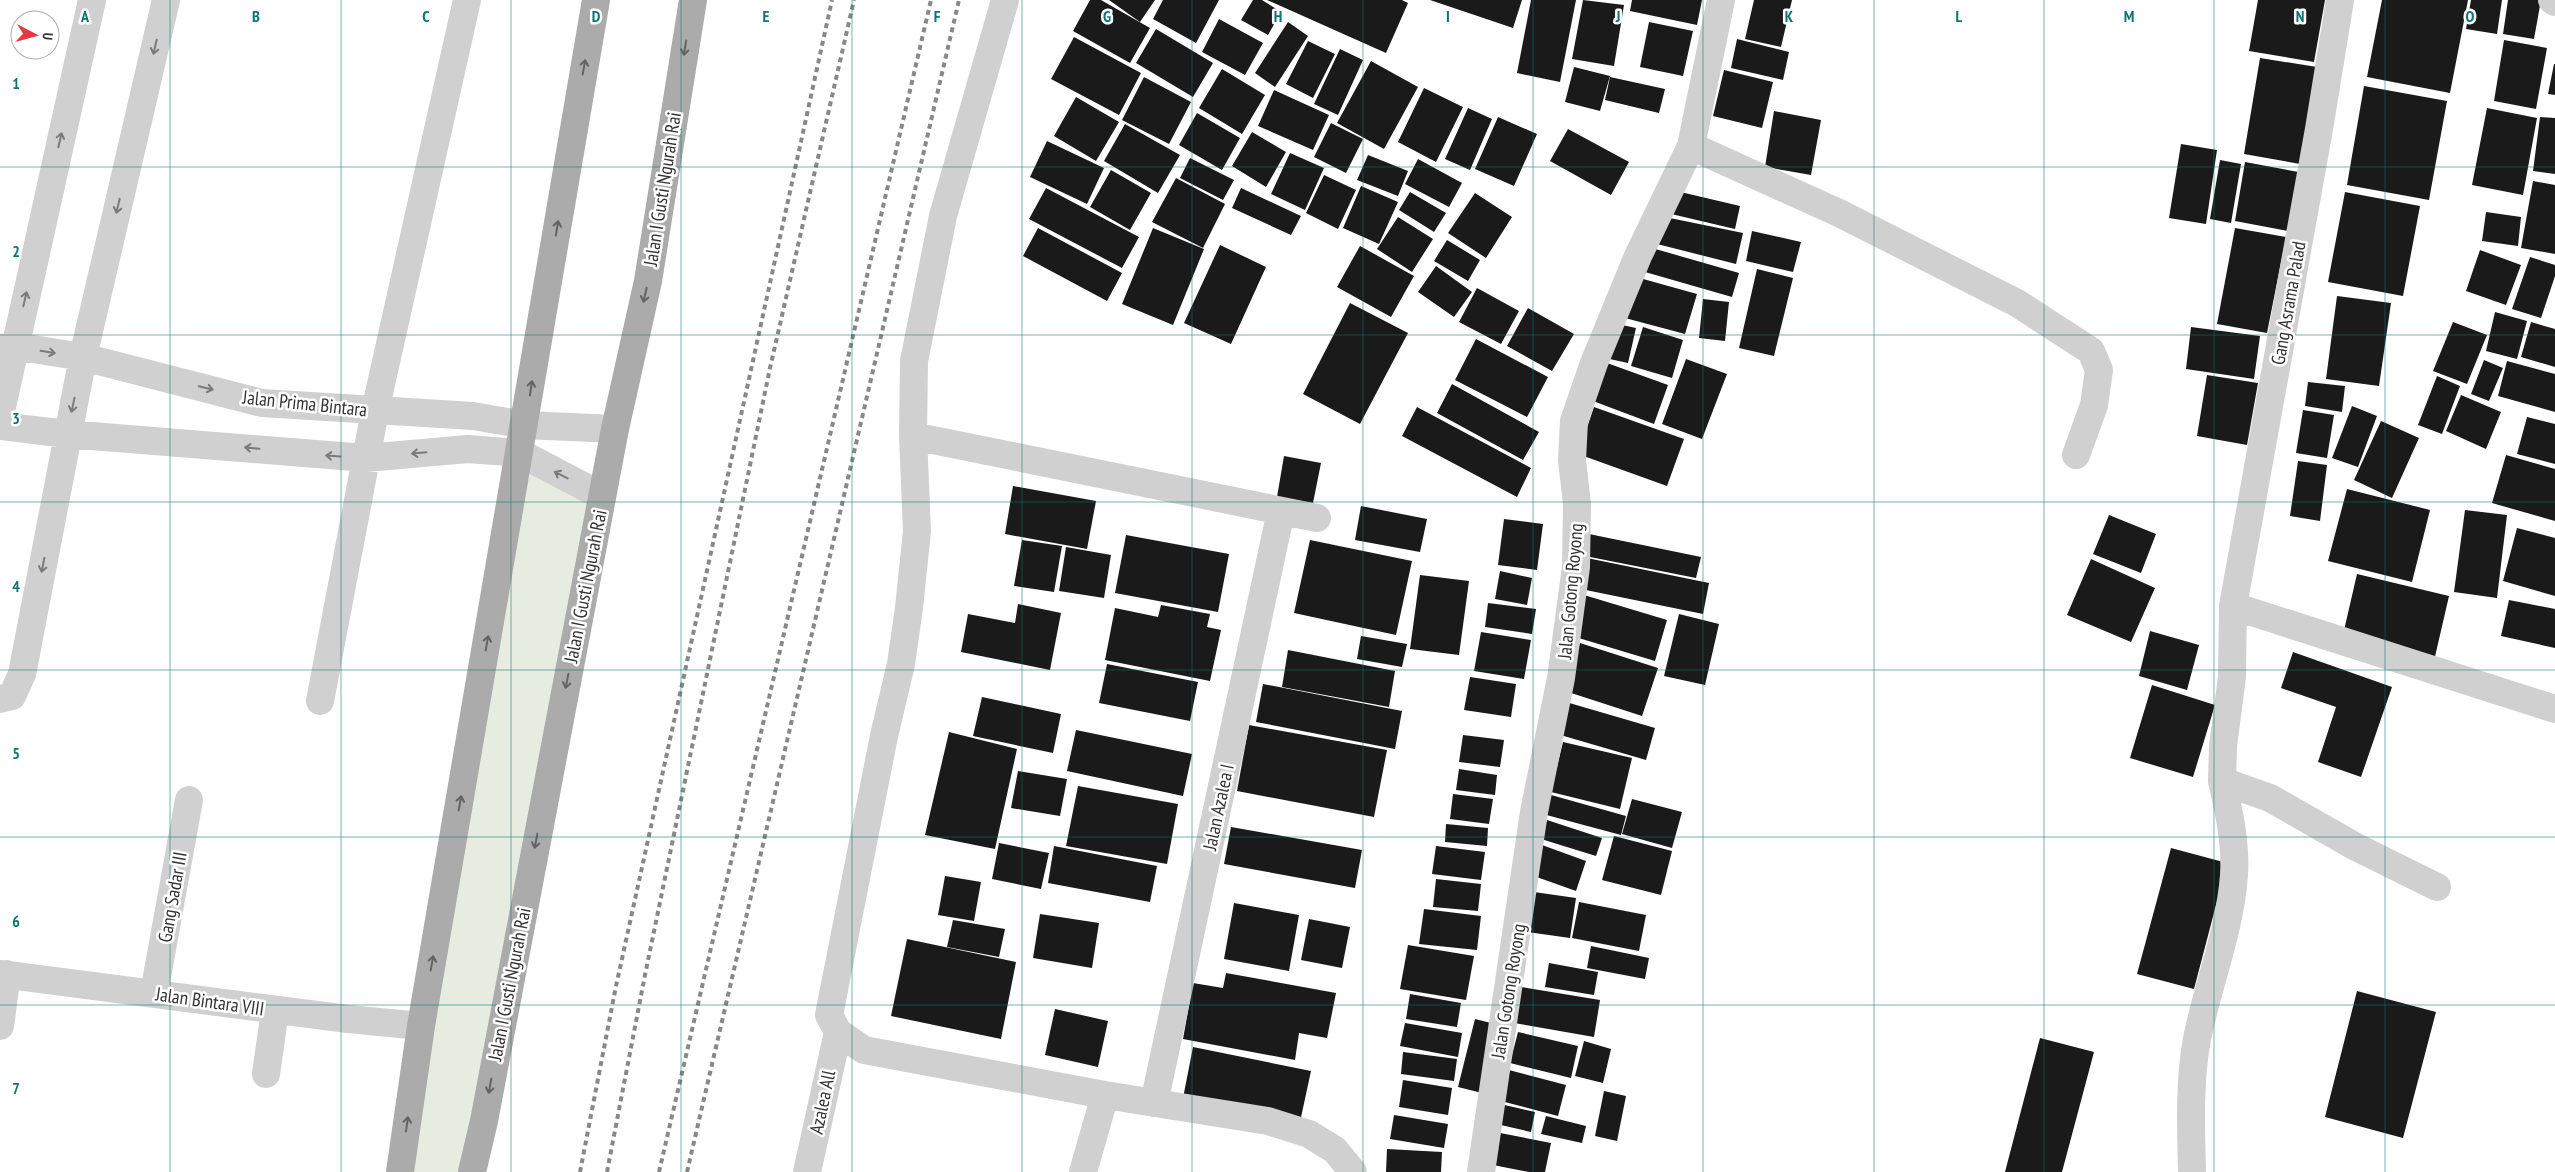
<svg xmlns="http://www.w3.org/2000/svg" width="2555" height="1172" font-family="'PT Sans Narrow',sans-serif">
  <rect width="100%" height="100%" fill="#fff"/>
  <!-- green -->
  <path fill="#e6ecdf" d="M520 453 602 496 472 1172H400Z"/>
  <!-- building -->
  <path fill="#1a1a1a" d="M1090 0H1101L1150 28 1130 63 1073 31Z
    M1109 0H1155L1140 22Z
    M1163 0H1219L1196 43 1153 19Z
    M1253 0H1262L1281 12 1268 35 1241 20Z
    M1267 0H1402L1408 3 1386 53Z
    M1430 0H1522L1513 28Z
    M1531 0H1576L1560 82 1517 73Z
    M1583 0 1624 5 1614 66 1572 59Z
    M1632 0H1702L1697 25 1630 11Z
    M1754 0H1792L1781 47 1745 39Z
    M2258 0H2325L2314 62 2249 51Z
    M2382 0H2468L2450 93 2367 77Z
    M2471 0H2502L2497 34 2466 29Z
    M2508 0H2541L2534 39 2503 34Z
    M1219 19 1263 43 1245 75 1202 52Z
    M1288 22 1308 36 1275 87 1255 73Z
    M1649 22 1693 31 1683 76 1640 67Z
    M1156 29 1213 63 1193 97 1136 63Z
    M1074 37 1141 73 1119 115 1051 79Z
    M1737 39 1789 52 1783 80 1731 68Z
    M2504 40 2547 48 2536 109 2494 101Z
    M1308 41 1335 54 1313 98 1286 84Z
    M1340 49 1363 60 1338 115 1314 104Z
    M2260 58 2317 67 2300 164 2244 154Z
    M1371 61 1418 87 1384 149 1337 123Z
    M2554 64H2555V95L2548 94Z
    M1574 67 1610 76 1600 111 1565 102Z
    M1222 69 1265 95 1242 134 1199 108Z
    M1724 70 1773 82 1762 128 1713 116Z
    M1144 77 1191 102 1169 144 1122 120Z
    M1610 77 1665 89 1659 113 1605 100Z
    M2364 86 2447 101 2429 200 2347 185Z
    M1424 88 1463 107 1436 162 1398 142Z
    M1274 90 1329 115 1313 150 1258 126Z
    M1076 97 1119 122 1096 161 1054 136Z
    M1468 108 1492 119 1470 170 1445 159Z
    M2487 108 2537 118 2523 195 2472 185Z
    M1774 111 1821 120 1811 175 1765 167Z
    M1197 113 1240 138 1222 170 1179 145Z
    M1498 117 1537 134 1514 186 1475 169Z
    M2540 117 2555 118V174L2533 171Z
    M1331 123 1363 139 1346 173 1314 157Z
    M1125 124 1180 155 1158 193 1104 161Z
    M1568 129 1629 162 1611 195 1550 161Z
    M1252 132 1286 152 1266 187 1232 166Z
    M1047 141 1104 168 1087 204 1030 177Z
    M2181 144 2217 150 2206 224 2169 218Z
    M1290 153 1324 168 1305 210 1271 194Z
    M1368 155 1408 171 1398 196 1357 180Z
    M1190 158 1234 180 1223 200 1180 178Z
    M1418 159 1462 183 1449 207 1405 184Z
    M2220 160 2241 164 2231 223 2210 219Z
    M2245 162 2304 173 2294 232 2235 221Z
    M1111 170 1151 193 1130 230 1090 207Z
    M1324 175 1356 190 1338 229 1306 213Z
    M1176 178 1225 204 1203 248 1152 222Z
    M2533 181 2555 185V254L2521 248Z
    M1361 186 1398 202 1379 244 1343 228Z
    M1046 188 1139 237 1122 268 1029 219Z
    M1241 188 1301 216 1291 235 1232 208Z
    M1672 190 1740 206 1735 229 1667 213Z
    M1410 192 1446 213 1434 232 1399 210Z
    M2345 192 2420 206 2403 296 2328 282Z
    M1475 193 1512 217 1486 258 1448 233Z
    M2486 212 2521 217 2518 246 2482 241Z
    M1398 217 1433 239 1412 272 1377 249Z
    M1665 217 1743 233 1736 264 1657 244Z
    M1038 228 1122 273 1107 301 1023 256Z
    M1153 228 1204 249 1173 325 1122 304Z
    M2235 228 2286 237 2267 333 2217 324Z
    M1752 231 1801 242 1793 272 1746 261Z
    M1447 240 1480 260 1468 281 1434 261Z
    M1220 245 1266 267 1231 344 1184 323Z
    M1360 246 1414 276 1391 317 1337 287Z
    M1652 248 1739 273 1732 297 1645 272Z
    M2480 250 2521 265 2506 305 2466 291Z
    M2530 257 2555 265V276L2541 318 2512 309Z
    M1436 266 1472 292 1454 317 1418 292Z
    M1757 269 1793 278 1774 356 1739 348Z
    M1636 277 1697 294 1685 334 1625 318Z
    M1477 288 1519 311 1501 344 1459 322Z
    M2337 296 2391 303 2379 386 2326 379Z
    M1703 299 1729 302 1725 341 1699 338Z
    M1350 303 1408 333 1360 424 1303 394Z
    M1528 308 1574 334 1552 371 1507 346Z
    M2495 312 2527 321 2517 359 2486 351Z
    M2453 322 2487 335 2467 384 2433 371Z
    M2531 322 2555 329V367L2521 357Z
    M1613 323 1636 328 1628 363 1605 358Z
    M1643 327 1683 340 1672 378 1631 366Z
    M2191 327 2260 336 2254 379 2186 369Z
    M1476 339 1548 377 1527 417 1455 380Z
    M1686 359 1727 374 1702 439 1662 424Z
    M2484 360 2503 368 2489 401 2471 394Z
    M2507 361 2555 374V412L2498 396Z
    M1607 363 1668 385 1654 424 1593 401Z
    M2207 375 2258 383 2247 445 2197 436Z
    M2437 376 2460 386 2442 434 2418 425Z
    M2308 382 2345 386 2342 412 2305 406Z
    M1452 384 1539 432 1523 460 1437 413Z
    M2461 395 2501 412 2486 449 2446 431Z
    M2352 406 2377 416 2358 467 2332 458Z
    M1417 407 1531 468 1517 497 1402 436Z
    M1594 407 1684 439 1667 486 1578 454Z
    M2303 410 2334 415 2327 458 2296 453Z
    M2527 417 2555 424V464L2517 454Z
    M2381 421 2419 438 2392 498 2354 480Z
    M2506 455 2555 469V521L2492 503Z
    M1284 456 1321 463 1313 503 1277 497Z
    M2298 461 2327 465 2320 521 2290 516Z
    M1013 486 1096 501 1087 549 1005 534Z
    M2347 489 2430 510 2412 582 2328 561Z
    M1361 506 1427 519 1420 552 1355 540Z
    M2465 510 2507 515 2497 598 2454 592Z
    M2109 515 2156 534 2141 573 2093 554Z
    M1504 519 1543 524 1537 570 1498 565Z
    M2517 528 2555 538V596L2503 581Z
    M1589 534 1701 557 1696 578 1585 556Z
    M1126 535 1229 554 1218 612 1115 593Z
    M1022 540 1062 546 1054 592 1014 586Z
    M1310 540 1412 561 1396 635 1294 613Z
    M1066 547 1111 555 1104 598 1059 591Z
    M1582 557 1709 583 1703 614 1576 588Z
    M2091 559 2155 588 2131 642 2067 615Z
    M1500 571 1532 578 1527 605 1495 599Z
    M2357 574 2449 596 2434 661 2342 639Z
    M1420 575 1469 581 1459 655 1410 649Z
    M1584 595 1667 620 1655 661 1572 636Z
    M2509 600 2555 609V648L2501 636Z
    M1488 603 1536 609 1532 634 1485 627Z
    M1018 604 1061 613 1050 670 961 652 968 614 1015 623Z
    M1161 605 1210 614 1207 627 1221 630 1210 681 1105 660 1115 608 1158 617Z
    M1679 614 1719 624 1705 685 1664 676Z
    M2150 631 2199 645 2187 690 2139 676Z
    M1481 632 1531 640 1524 679 1474 671Z
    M1361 636 1407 644 1402 667 1357 659Z
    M1580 643 1658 668 1642 716 1565 691Z
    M1288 650 1395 671 1389 707 1282 687Z
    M2293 652 2392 687 2361 777 2318 762 2336 707 2281 688Z
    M1107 664 1198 682 1190 721 1099 703Z
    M1470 677 1516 684 1511 717 1464 710Z
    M1263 684 1402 711 1395 749 1256 722Z
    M2152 685 2215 705 2193 777 2130 758Z
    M982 697 1061 714 1053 753 973 736Z
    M1566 702 1655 728 1646 760 1557 734Z
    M1249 725 1387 750 1374 817 1237 791Z
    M1076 730 1192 754 1183 796 1067 771Z
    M949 732 1017 749 995 849 925 835Z
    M1463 735 1504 740 1500 767 1459 762Z
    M1563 742 1632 758 1620 809 1551 792Z
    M1459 769 1497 775 1495 795 1456 790Z
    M1018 771 1067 779 1060 816 1011 808Z
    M1078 786 1178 804 1167 864 1066 846Z
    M1544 793 1626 816 1621 835 1539 813Z
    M1453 794 1493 799 1489 824 1450 819Z
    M1632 799 1682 812 1672 848 1622 834Z
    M1547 820 1602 838 1596 856 1541 839Z
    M1446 824 1488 828 1487 846 1445 842Z
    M1231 827 1362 850 1355 888 1224 864Z
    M1614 836 1672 851 1661 895 1602 880Z
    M999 843 1049 853 1041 889 992 879Z
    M1542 845 1586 861 1576 891 1531 875Z
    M1054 846 1157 866 1150 902 1048 883Z
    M1436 846 1485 852 1481 880 1432 874Z
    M2171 848 2227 863 2194 989 2137 974Z
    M945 876 981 882 974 921 938 915Z
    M1436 879 1481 884 1478 911 1433 907Z
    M1527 891 1576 898 1570 938 1521 931Z
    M1579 902 1646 915 1639 951 1572 938Z
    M1234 903 1299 915 1289 971 1224 959Z
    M1424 909 1481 916 1477 950 1419 944Z
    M1040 914 1099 923 1092 968 1033 958Z
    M1309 919 1350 927 1342 968 1301 960Z
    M953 920 1005 929 999 957 947 947Z
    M907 939 1016 962 1001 1039 891 1016Z
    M1408 945 1474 956 1466 1000 1400 989Z
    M1591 946 1649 958 1645 979 1587 968Z
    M1549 963 1598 972 1594 995 1545 987Z
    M1226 973 1336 993 1327 1038 1299 1033 1295 1060 1183 1039 1193 983 1223 988Z
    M1521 987 1600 1000 1594 1037 1514 1023Z
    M2357 991 2436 1012 2403 1138 2325 1117Z
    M1410 994 1461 1003 1457 1027 1406 1019Z
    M1055 1009 1108 1021 1098 1067 1045 1055Z
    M1475 1019 1499 1025 1482 1093 1458 1087Z
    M1405 1023 1462 1033 1458 1057 1400 1046Z
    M1518 1032 1578 1046 1571 1078 1510 1063Z
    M2040 1038 2094 1052 2062 1172H2005Z
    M1584 1041 1611 1049 1603 1083 1575 1076Z
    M1193 1047 1311 1071 1300 1122 1183 1098Z
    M1403 1052 1457 1059 1454 1081 1401 1074Z
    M1509 1070 1566 1085 1558 1116 1501 1101Z
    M1403 1080 1452 1088 1448 1115 1399 1107Z
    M1604 1091 1626 1096 1617 1141 1595 1136Z
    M1496 1103 1535 1112 1531 1132 1492 1123Z
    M1394 1115 1448 1124 1444 1148 1390 1139Z
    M1546 1116 1586 1126 1582 1143 1541 1134Z
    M1495 1132 1551 1143 1545 1172H1529L1488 1164Z
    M1387 1149 1442 1152 1441 1172H1386Z"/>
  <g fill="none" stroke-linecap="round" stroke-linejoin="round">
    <!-- minor -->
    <path stroke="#d0d0d0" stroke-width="28" d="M1005 0 943 216 914 361 913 436 917 531 909 608 901 664 884 736 829 1015 838 1032 864 1050 1105 1095 1268 1121 1309 1134 1335 1150 1353 1172
      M2340 0 2319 129 2233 606 2232 677 2223 746 2222 781 2270 798 2356 847 2437 887
      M2552 0 2555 2
      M1691 146 1839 213 2017 303 2091 351 2099 370 2094 405 2076 455
      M0 348 14 346 83 357 262 403 473 416 525 425 615 429
      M0 416 92 0
      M0 426 67 434 366 458 468 449 520 453 602 496
      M913 436 1317 518
      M2233 606 2555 709
      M0 699 12 696 22 674 83 357 166 0
      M320 701 375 411 467 0
      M0 974 348 1019 421 1026
      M154 993 189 800
      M0 1026 7 974
      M266 1074 275 1010
      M1154 1103 1281 511
      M807 1172 838 1032
      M1083 1172 1105 1095
      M1481 1172 1534 812 1561 678 1576 567 1577 504 1572 460 1574 421 1594 363 1638 256 1691 146 1721 0
      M2192 1172C2191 1128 2189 1082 2197 1039 2208 984 2230 931 2234 875 2236 843 2229 812 2222 781"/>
    <!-- major -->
    <path stroke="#ababab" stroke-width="28" d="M400 1172 421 1026 596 0
      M472 1172 484 1121 615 429 648 281 693 0"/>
    <!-- rail -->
    <path stroke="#888" stroke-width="4" stroke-dasharray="5 4" stroke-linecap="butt" d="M580 1172 616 986 832 0
      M607 1172 645 975 770 368 854 0
      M659 1172 931 0
      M687 1172 959 0"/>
  </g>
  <!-- one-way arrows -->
  <defs><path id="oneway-shaft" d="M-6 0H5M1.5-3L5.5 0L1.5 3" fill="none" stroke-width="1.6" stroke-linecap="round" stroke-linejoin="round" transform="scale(1.25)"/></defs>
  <g stroke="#7a7a7a">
    <use href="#oneway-shaft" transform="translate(155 47) rotate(103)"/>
    <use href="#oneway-shaft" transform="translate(60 140) rotate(-77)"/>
    <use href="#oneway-shaft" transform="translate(118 206) rotate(103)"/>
    <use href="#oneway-shaft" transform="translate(25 299) rotate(-77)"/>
    <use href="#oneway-shaft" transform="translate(48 352) rotate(9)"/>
    <use href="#oneway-shaft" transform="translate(206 388) rotate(14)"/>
    <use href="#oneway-shaft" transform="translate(73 405) rotate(102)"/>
    <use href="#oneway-shaft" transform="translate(252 448) rotate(-174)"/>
    <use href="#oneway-shaft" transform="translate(419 453) rotate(175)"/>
    <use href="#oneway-shaft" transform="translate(333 456) rotate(-176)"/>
    <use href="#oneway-shaft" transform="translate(561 475) rotate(-153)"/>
    <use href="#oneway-shaft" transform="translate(43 565) rotate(101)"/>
  </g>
  <g stroke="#636363">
    <use href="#oneway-shaft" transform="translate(685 48) rotate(99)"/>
    <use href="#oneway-shaft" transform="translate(584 67) rotate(-80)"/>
    <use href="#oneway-shaft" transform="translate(557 228) rotate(-81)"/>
    <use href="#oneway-shaft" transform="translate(645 295) rotate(103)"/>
    <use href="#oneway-shaft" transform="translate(531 388) rotate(-81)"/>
    <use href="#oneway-shaft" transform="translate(487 643) rotate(-80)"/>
    <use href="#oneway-shaft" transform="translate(567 681) rotate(101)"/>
    <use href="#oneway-shaft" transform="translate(460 803) rotate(-80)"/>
    <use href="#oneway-shaft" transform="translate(536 841) rotate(101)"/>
    <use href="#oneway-shaft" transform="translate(432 963) rotate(-80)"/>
    <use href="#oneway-shaft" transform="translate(490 1086) rotate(100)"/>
    <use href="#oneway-shaft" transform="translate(407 1124) rotate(-82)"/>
  </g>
  <!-- grid -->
  <path fill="none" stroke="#0f766e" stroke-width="1" stroke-opacity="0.55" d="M170 0V1172M341 0V1172M511 0V1172M681 0V1172M852 0V1172M1022 0V1172M1192 0V1172M1363 0V1172M1533 0V1172M1703 0V1172M1874 0V1172M2044 0V1172M2214 0V1172M2385 0V1172M0 167H2555M0 335H2555M0 502H2555M0 670H2555M0 837H2555M0 1005H2555"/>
  <g text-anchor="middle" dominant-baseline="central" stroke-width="5" stroke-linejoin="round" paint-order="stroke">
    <!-- street labels -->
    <g font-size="19" fill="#333" stroke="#fff">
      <text transform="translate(662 189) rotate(-81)">Jalan I Gusti Ngurah Rai</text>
      <text transform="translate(2288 303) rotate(-80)">Gang Asrama Palad</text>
      <text transform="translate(305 403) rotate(6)">Jalan Prima Bintara</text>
      <text transform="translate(585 586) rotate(-79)">Jalan I Gusti Ngurah Rai</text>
      <text transform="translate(1570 591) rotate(-85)">Jalan Gotong Royong</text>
      <text transform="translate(1218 807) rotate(-78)">Jalan Azalea I</text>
      <text transform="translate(172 897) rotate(-80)">Gang Sadar III</text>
      <text transform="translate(509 984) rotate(-79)">Jalan I Gusti Ngurah Rai</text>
      <text transform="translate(1508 991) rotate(-81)">Jalan Gotong Royong</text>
      <text transform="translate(210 1001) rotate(8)">Jalan Bintara VIII</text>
      <text transform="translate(822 1102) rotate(-78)">Azalea All</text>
    </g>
  </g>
  <g font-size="16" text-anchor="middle" font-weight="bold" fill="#0f766e" stroke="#fff" stroke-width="5" stroke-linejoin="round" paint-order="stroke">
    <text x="85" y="22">A</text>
    <text x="256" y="22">B</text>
    <text x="426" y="22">C</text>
    <text x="596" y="22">D</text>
    <text x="766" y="22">E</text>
    <text x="937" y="22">F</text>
    <text x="1107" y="22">G</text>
    <text x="1278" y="22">H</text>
    <text x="1448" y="22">I</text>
    <text x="1618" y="22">J</text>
    <text x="1789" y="22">K</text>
    <text x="1959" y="22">L</text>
    <text x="2129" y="22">M</text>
    <text x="2300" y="22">N</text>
    <text x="2470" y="22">O</text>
    <text x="16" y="89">1</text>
    <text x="16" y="257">2</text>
    <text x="16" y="424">3</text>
    <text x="16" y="592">4</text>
    <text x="16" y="759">5</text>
    <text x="16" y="927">6</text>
    <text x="16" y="1094">7</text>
  </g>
  <!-- north arrow -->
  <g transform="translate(35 35) rotate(96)"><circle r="24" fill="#ffffff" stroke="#adadad"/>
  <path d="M0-4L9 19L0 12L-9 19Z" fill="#e63946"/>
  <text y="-8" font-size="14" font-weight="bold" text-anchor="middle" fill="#333333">U</text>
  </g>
</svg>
